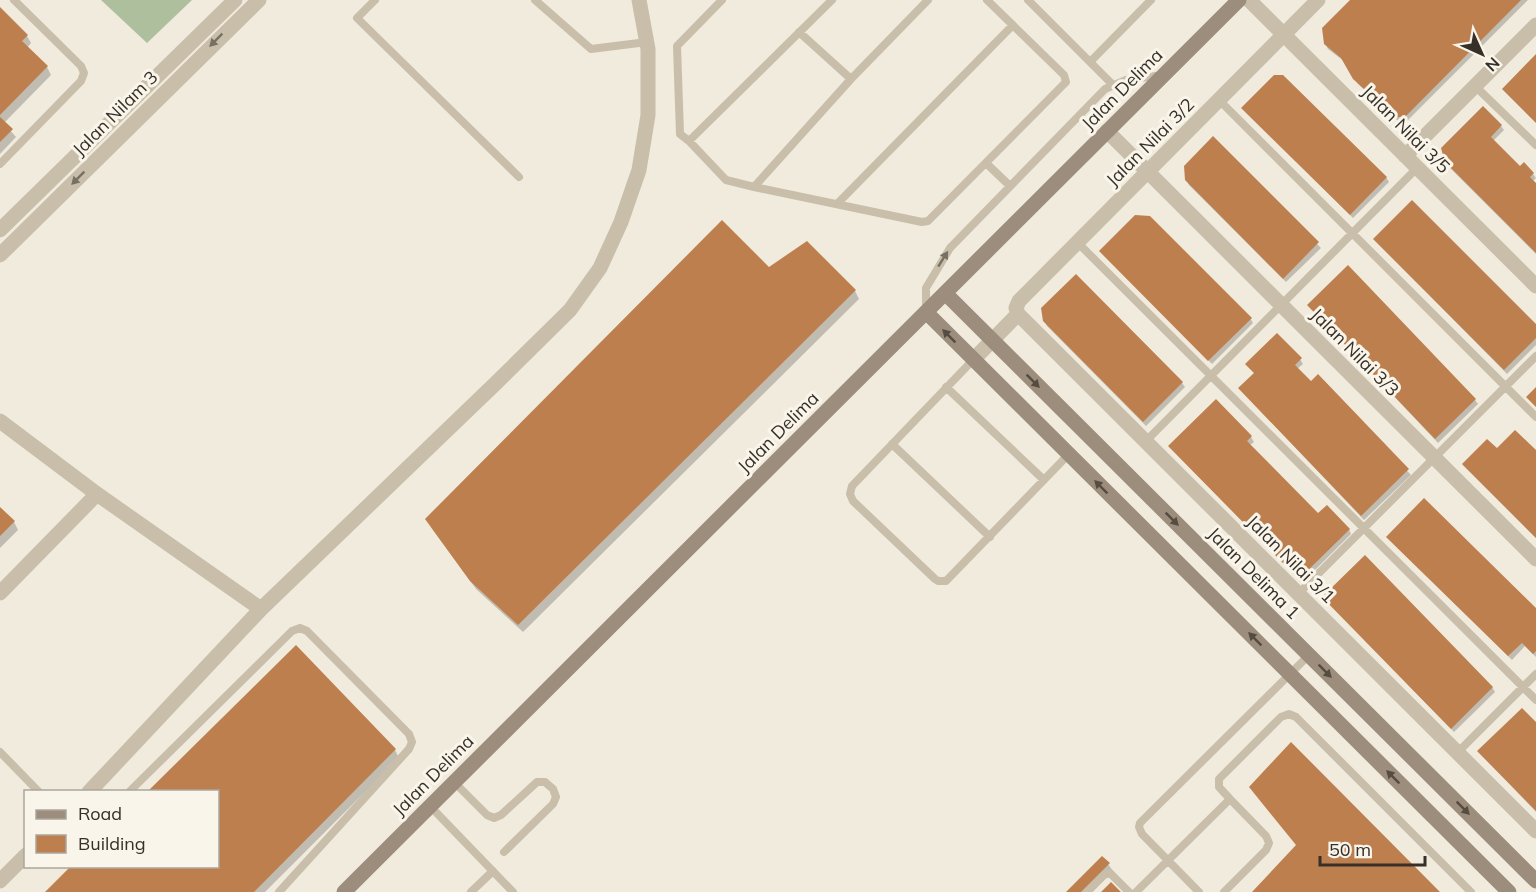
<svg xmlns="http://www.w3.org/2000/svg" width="1536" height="892" font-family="Mulish,sans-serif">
  <rect width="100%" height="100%" fill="#f1ebde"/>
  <!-- green -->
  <path fill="#aebf9e" d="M101 0H192L147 43Z"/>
  <!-- shadow -->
  <path fill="#0003" d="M1353 0H1528L1407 121 1399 122 1358 84 1345 62 1328 49 1325 43Z
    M0 9 27 36 31 43 27 48 47 67 51 75 4 123 16 137 0 154Z
    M1243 108 1386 177 1389 182 1353 218Z
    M1501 126 1504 130 1493 141 1520 168 1533 174 1536 178 1532 182 1536 185V254L1449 167 1446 161Z
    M1213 138 1321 248 1286 282 1189 185 1186 179Z
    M1375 240 1536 326V345L1507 374Z
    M807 243 855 291 859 299 523 632 476 589 431 527 769 269Z
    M1101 251 1250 318 1253 323 1212 364Z
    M1308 305 1475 400 1478 404 1438 443Z
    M1044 320 1182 383 1185 387 1146 426 1047 326Z
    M1300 359 1303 364 1297 369 1311 383 1318 376 1411 475 1364 520 1240 389 1255 374 1247 364Z
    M1216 401 1251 437 1254 442 1250 445 1318 515 1349 529 1351 534 1302 583 1170 447Z
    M1497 450 1536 453V538L1463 465Z
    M0 509 14 522 18 530 0 548Z
    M1391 541 1536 610V657L1525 646 1512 660Z
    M1327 602 1492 687 1495 692 1454 732Z
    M295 647 395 750 399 758 265 892H47L218 866V792Z
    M1536 724V812L1479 752Z
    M1108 864 1113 871 1092 892H1068Z"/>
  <!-- building -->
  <path fill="#be7f4e" d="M1350 0H1521L1405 117H1395L1353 79 1341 58 1324 44 1322 28Z
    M0 7 28 35 22 41 48 66 0 115Z
    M1536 54V123L1502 89Z
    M1274 75H1283L1387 177 1350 215 1241 108Z
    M1483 106 1502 125 1491 137 1520 166 1524 162 1534 173 1530 177 1536 183V253L1445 162 1441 148Z
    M0 117 13 129 0 142Z
    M1213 136 1319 242 1283 279 1185 180 1184 166Z
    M1412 200 1536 324V338L1504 370 1373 239Z
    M1135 215 1150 216 1252 318 1208 361 1099 251Z
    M722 220 769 267 807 241 856 290 518 625 470 581 425 519Z
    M1348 265 1476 399 1435 439 1307 305Z
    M1076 274 1183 382 1143 422 1043 321 1041 308Z
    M1277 333 1302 358 1295 365 1311 381 1318 374 1409 469 1361 516 1238 388 1254 373 1245 364Z
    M1536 387V407L1526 397Z
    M1216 399 1252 436 1247 441 1318 513 1327 505 1350 529 1299 579 1168 446Z
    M1515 430 1536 450V538L1462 464 1487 439 1497 448Z
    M1424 498 1536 608V651L1533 654 1522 643 1508 656 1386 537Z
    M0 507 15 521 0 536Z
    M1365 555 1493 687 1451 729 1322 597Z
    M296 645 396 749 254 892H45L71 866H218V792H147Z
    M1522 708 1536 722V811L1477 751Z
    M1291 742 1440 892H1252L1296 845 1249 787Z
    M1102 856 1110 863 1081 892H1066Z
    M1111 882 1121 892H1101Z"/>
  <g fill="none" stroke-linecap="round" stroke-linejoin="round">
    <!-- lane -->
    <path stroke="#c8beaa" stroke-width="8" d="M375 0 357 18 519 177
      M535 0 591 49 647 42
      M722 0 677 46 680 134 689 141 726 180 754 187 851 79 928 0
      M1028 0 1113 85
      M799 32 851 79
      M1090 62 1151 0
      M1475 86 1536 145
      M1219 100 1536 417
      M689 141 832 0
      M986 163 1010 186
      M0 164 81 81 84 73 81 66 14 0
      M754 187 922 222 928 221 1066 82 1064 75 987 0
      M837 204 1013 25
      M1077 242 1536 700
      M926 312V288L950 248 1105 89 1126 80 1163 75
      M973 360 852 486 850 494 853 501 935 579 938 581H946L1069 454
      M946 387 1044 480
      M1145 442 1417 168
      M892 444 990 537
      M1298 594 1536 356
      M0 752 39 792
      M1457 753 1536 674
      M454 782 487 815 494 818 501 815 537 782H545L553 789 556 797 553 804 504 852
      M129 792 292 631 300 628 307 631 409 734 412 742 409 749 279 892
      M430 806 513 892
      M471 892 493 871
      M1087 892 1104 875 1110 873 1129 892
      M1136 892 1230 799 1219 787V779L1281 717 1289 714 1296 717 1471 892
      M1199 892 1142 834 1139 827 1140 823 1309 655
      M1224 892 1266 850 1269 843 1266 836 1230 799"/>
    <!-- street -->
    <path stroke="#c8beaa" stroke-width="15" d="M1249 0 1536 286
      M1107 131 1536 559
      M1405 156 1536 25
      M0 230 235 0
      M0 255 259 0
      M1018 314 1536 831
      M1018 314 1016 308 1019 301 1318 0
      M973 360 1018 314
      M0 421 97 494 261 609
      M0 593 97 494
      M89 792 261 609 497 382 570 310 600 268 621 222 639 170 648 115V49L639 0
      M0 881 26 855"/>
    <!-- secondary -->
    <path stroke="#9c8d7c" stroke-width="15" d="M945 293 1536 881
      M926 312 1509 892
      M344 892 1239 0"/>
  </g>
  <!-- one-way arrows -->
  <defs><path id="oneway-solid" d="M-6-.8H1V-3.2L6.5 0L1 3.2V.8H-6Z" transform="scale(1.5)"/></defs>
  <g fill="#787063">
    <use href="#oneway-solid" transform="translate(216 40) rotate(135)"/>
    <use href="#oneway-solid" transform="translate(78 178) rotate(135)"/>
    <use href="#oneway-solid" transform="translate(943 259) rotate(-58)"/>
  </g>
  <g fill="#554c42">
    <use href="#oneway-solid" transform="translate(949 336) rotate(-135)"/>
    <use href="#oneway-solid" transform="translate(1033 381) rotate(45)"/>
    <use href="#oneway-solid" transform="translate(1101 487) rotate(-135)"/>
    <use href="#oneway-solid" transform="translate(1172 519) rotate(45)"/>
    <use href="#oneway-solid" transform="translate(1255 639) rotate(-135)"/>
    <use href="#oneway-solid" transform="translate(1325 671) rotate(45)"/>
    <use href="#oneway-solid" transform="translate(1393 777) rotate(-135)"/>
    <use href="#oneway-solid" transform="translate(1463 808) rotate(45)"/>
  </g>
  <g text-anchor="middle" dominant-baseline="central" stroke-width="6" stroke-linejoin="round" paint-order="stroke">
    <!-- street labels -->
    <g font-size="18" fill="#363029" stroke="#f9f5ea">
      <text transform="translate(1122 89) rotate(-45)">Jalan Delima</text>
      <text transform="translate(115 113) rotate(-45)">Jalan Nilam 3</text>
      <text transform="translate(1406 129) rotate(45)">Jalan Nilai 3/5</text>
      <text transform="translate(1150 142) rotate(-45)">Jalan Nilai 3/2</text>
      <text transform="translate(1355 352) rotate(45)">Jalan Nilai 3/3</text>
      <text transform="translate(778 432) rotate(-45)">Jalan Delima</text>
      <text transform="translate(1291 559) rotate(45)">Jalan Nilai 3/1</text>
      <text transform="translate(1254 573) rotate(45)">Jalan Delima 1</text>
      <text transform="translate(433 775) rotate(-45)">Jalan Delima</text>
    </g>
  </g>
  <!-- legend -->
  <rect x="24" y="790" width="195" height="78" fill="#f9f5ea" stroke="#aba69d" stroke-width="1.5"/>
  <rect x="36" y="810" width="30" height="9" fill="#9c8d7c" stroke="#aba69d" stroke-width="1.5"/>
  <text x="78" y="820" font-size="18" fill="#363029">Road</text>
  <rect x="36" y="835" width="30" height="18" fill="#be7f4e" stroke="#aba69d" stroke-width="1.5"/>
  <text x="78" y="850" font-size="18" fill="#363029">Building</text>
  <!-- north arrow -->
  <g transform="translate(1482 54) rotate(135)" stroke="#f9f5ea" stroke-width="4.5" paint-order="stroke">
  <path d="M0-4.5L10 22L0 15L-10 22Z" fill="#363029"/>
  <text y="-9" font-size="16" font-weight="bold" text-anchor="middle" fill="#363029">N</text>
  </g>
  <!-- scale -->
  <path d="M1320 856v9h105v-9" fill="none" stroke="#363029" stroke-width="3"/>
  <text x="1329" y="856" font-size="18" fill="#363029" stroke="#f9f5ea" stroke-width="4.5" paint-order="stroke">50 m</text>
</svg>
